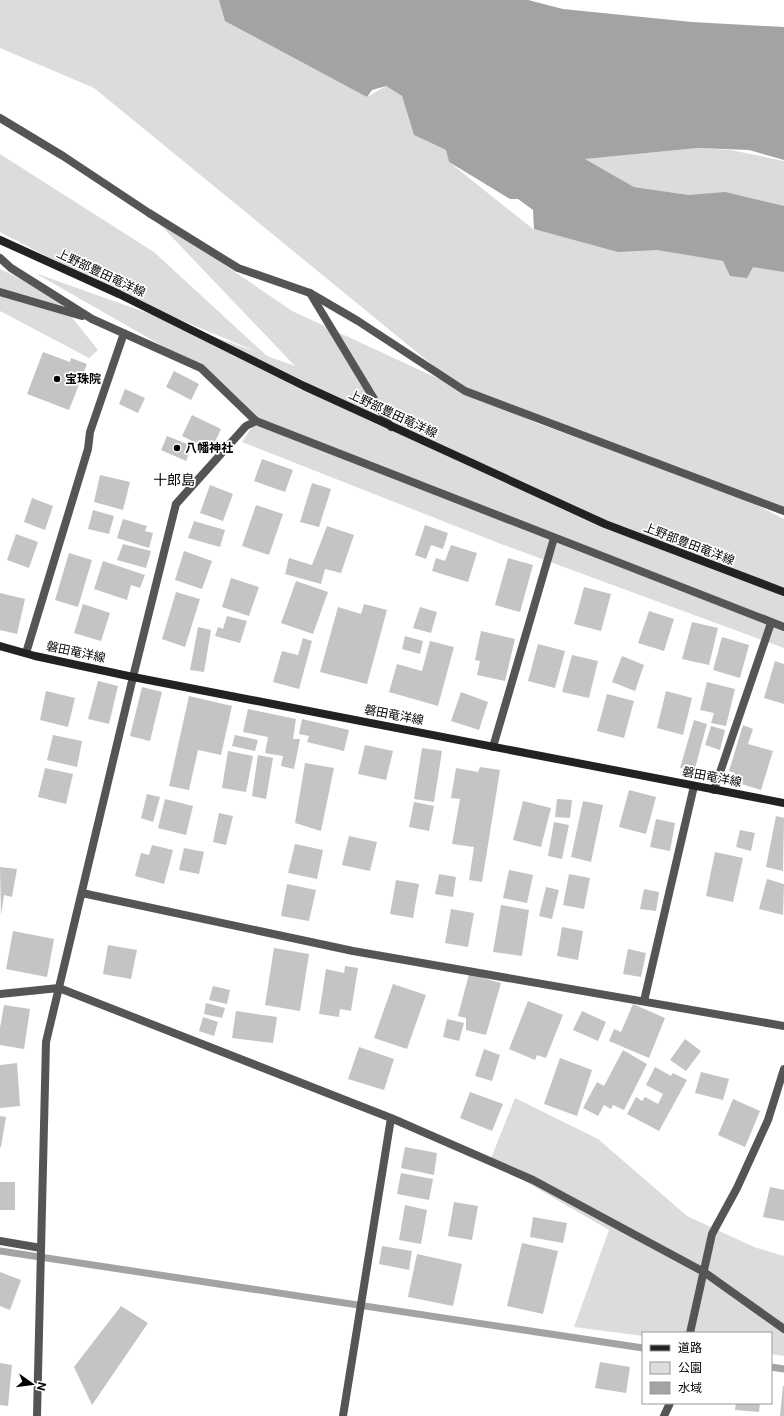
<svg xmlns="http://www.w3.org/2000/svg" width="784" height="1416" font-family="'Public Sans','Noto Sans JP',sans-serif">
  <rect width="100%" height="100%" fill="#fff"/>
  <!-- green -->
  <path fill="#dcdcdc" fill-rule="evenodd" d="M0 0H222L367 97 386 86 402 96 414 135 446 150 449 162 533 229 784 271V511L725 489 784 519V648L501 544 242 442 256 421 201 368 35 273 257 352 119 294 0 232V154L154 252 267 356 295 366 149 213 292 311 463 390 94 88 0 48ZM473 394 712 485 536 423Z
    M698 148 731 150 784 161V209L634 187 585 159Z
    M0 269 54 295 98 350 89 358 0 311Z
    M515 1098 598 1139 687 1216 754 1247 784 1256V1356L771 1354V1333H643V1336L574 1327 609 1230 490 1161Z"/>
  <!-- water -->
  <path fill="#a3a3a3" d="M219 0H528L563 9 692 22 784 27V160L749 150 698 148 585 159 634 187 689 195 725 192 784 206V272L753 267 747 278 730 276 723 261 657 250 618 252 534 229 533 210 518 199H510L449 162 446 150 414 135 402 96 386 86 372 90 367 97 225 21Z"/>
  <g fill="none" stroke-linecap="round" stroke-linejoin="round">
    <!-- stream -->
    <path stroke="#a3a3a3" stroke-width="7" d="M0 1251 643 1348
      M771 1367 784 1369"/>
  </g>
  <!-- building -->
  <path fill="#c4c4c4" d="M43 352 70 362 71 358 87 364 69 410 27 394Z
    M174 371 199 384 191 400 166 387Z
    M125 389 145 398 138 413 119 404Z
    M192 415 221 429 211 450 182 436Z
    M167 436 192 446 186 461 161 450Z
    M262 459 293 470 285 492 254 481Z
    M100 475 130 482 123 510 94 502Z
    M312 483 331 489 319 527 300 522Z
    M210 485 233 494 223 521 200 513Z
    M32 498 53 506 45 530 24 522Z
    M256 505 283 514 269 555 242 546Z
    M93 510 114 516 109 534 88 529Z
    M123 519 147 526 145 531 153 533 149 548 117 538Z
    M194 521 225 530 220 547 188 538Z
    M425 525 448 533 443 549 431 545 426 559 415 555Z
    M327 526 354 535 341 573 325 569 321 584 285 574 289 558 312 565Z
    M16 534 38 542 29 568 7 560Z
    M123 544 151 551 146 568 117 560Z
    M451 545 477 553 468 582 432 571 436 558 445 561Z
    M184 551 212 561 202 589 175 580Z
    M69 553 92 560 78 607 55 600Z
    M508 558 533 565 520 612 495 605Z
    M103 561 145 575 140 588 131 585 127 600 94 589Z
    M231 578 259 587 249 616 222 607Z
    M296 581 328 592 313 634 281 623Z
    M584 587 611 594 601 631 574 624Z
    M176 592 200 599 185 647 162 639Z
    M0 593 25 599 17 634 0 630Z
    M83 604 110 613 101 641 74 633Z
    M364 604 387 610 367 684 320 672 338 607 361 614Z
    M420 607 437 612 431 633 413 628Z
    M649 611 674 619 664 651 638 643Z
    M227 616 247 621 240 643 215 636 218 627 223 629Z
    M692 622 718 628 709 665 682 659Z
    M198 627 211 630 204 672 190 670Z
    M481 631 515 639 505 681 477 675 480 661 475 660Z
    M405 636 423 641 420 654 402 649Z
    M722 637 749 645 740 678 713 670Z
    M303 638 312 641 299 689 273 682 282 651 298 655Z
    M430 641 454 647 438 706 389 692 397 664 422 671Z
    M538 644 565 651 555 688 528 681Z
    M572 655 598 661 589 698 562 692Z
    M622 656 644 665 635 691 612 682Z
    M775 661 784 664V704L764 698Z
    M98 681 118 686 109 724 88 719Z
    M707 682 735 689 726 726 711 723 714 713 700 710Z
    M142 687 162 692 150 741 130 736Z
    M46 691 75 698 68 727 40 720Z
    M666 691 692 698 683 735 657 728Z
    M461 692 488 702 479 730 451 721Z
    M607 694 634 701 624 738 597 731Z
    M189 696 232 706 221 755 198 750 189 790 169 786Z
    M248 709 296 719 293 739H300L294 769 281 766 283 756 265 753 268 737 243 732Z
    M302 719 349 730 344 751 307 742 309 736 299 734Z
    M694 720 707 724 694 772 680 768Z
    M743 725 753 729 748 744 773 751 761 790 732 781 735 773 729 771Z
    M711 726 725 730 720 750 705 745Z
    M53 735 82 741 77 767 47 760Z
    M235 735 258 740 255 751 232 746Z
    M365 745 393 751 386 780 358 774Z
    M422 748 442 751 434 802 414 799Z
    M228 751 253 756 246 792 222 788Z
    M258 755 273 758 266 799 252 796Z
    M305 763 334 768 321 831 295 823Z
    M480 767 500 770 482 882 469 880 474 847 452 844 460 799 451 798 456 768 478 772Z
    M45 768 73 774 66 804 38 797Z
    M629 790 656 797 646 834 619 827Z
    M147 794 160 797 153 822 141 818Z
    M165 799 193 806 186 835 158 828Z
    M557 799 572 800 570 818 555 817Z
    M523 801 551 808 541 847 513 840Z
    M583 801 603 805 591 862 571 857Z
    M414 802 434 806 429 831 409 827Z
    M219 813 233 816 226 845 213 842Z
    M776 816 784 818 783 871 766 867Z
    M656 819 675 823 670 851 650 847Z
    M554 822 569 825 562 859 548 856Z
    M740 830 755 833 751 851 736 847Z
    M349 836 377 842 370 871 342 865Z
    M295 844 323 850 317 879 288 873Z
    M152 845 173 850 164 884 135 876 141 853 149 855Z
    M184 848 204 852 199 874 179 870Z
    M715 852 743 858 733 902 706 896Z
    M0 867 17 869 12 897 4 895 1 916Z
    M509 870 533 875 527 903 503 898Z
    M439 874 456 877 453 897 435 894Z
    M569 874 590 878 584 909 563 905Z
    M767 879 784 884 783 915 759 909Z
    M396 880 419 884 413 918 390 914Z
    M287 884 316 890 309 921 281 916Z
    M546 887 559 890 552 919 539 916Z
    M644 889 659 892 656 911 640 909Z
    M501 905 529 910 522 956 493 952Z
    M451 909 474 913 468 947 445 943Z
    M562 927 583 931 578 960 557 956Z
    M13 931 54 939 47 977 6 969Z
    M108 945 137 950 131 979 103 974Z
    M274 948 309 954 300 1011 265 1005Z
    M628 949 646 953 641 977 623 974Z
    M345 966 358 968 351 1011 340 1009 339 1017 319 1014 326 969 344 973Z
    M469 974 501 983 486 1035 466 1030V1018L458 1016Z
    M393 984 426 995 407 1049 374 1038Z
    M213 986 230 990 227 1004 209 1000Z
    M528 1001 563 1015 546 1058 537 1055 535 1060 509 1049Z
    M206 1003 225 1008 222 1018 204 1014Z
    M633 1004 665 1018 649 1058 609 1041 614 1029 621 1032Z
    M4 1005 30 1009 24 1049 0 1045V1028Z
    M236 1011 277 1017 273 1043 232 1038Z
    M582 1011 606 1022 598 1041 573 1030Z
    M203 1017 218 1022 214 1036 199 1031Z
    M447 1019 464 1023 459 1041 443 1037Z
    M685 1039 701 1051 686 1071 670 1060Z
    M359 1047 394 1059 384 1090 348 1079Z
    M484 1049 500 1055 492 1081 475 1076Z
    M623 1050 647 1064 624 1110 613 1105 611 1109 604 1105 598 1116 583 1108 597 1082 604 1086Z
    M560 1058 592 1070 577 1116 544 1104Z
    M17 1063 20 1106 0 1108V1065Z
    M655 1067 671 1076 673 1073 687 1080 659 1131 627 1114 636 1097 642 1101 645 1097 658 1104 663 1094 646 1085Z
    M701 1072 729 1079 723 1100 695 1093Z
    M470 1092 503 1104 492 1131 460 1118Z
    M733 1099 760 1111 745 1147 718 1135Z
    M0 1116 6 1117 1 1147H0Z
    M405 1147 437 1153 434 1175 401 1168Z
    M401 1173 433 1179 429 1200 397 1194Z
    M0 1182H15V1210H0Z
    M770 1187 784 1190V1221L763 1217Z
    M454 1202 478 1206 472 1240 448 1236Z
    M405 1205 427 1210 421 1244 399 1240Z
    M533 1217 567 1223 563 1243 530 1237Z
    M522 1243 558 1251 543 1314 507 1306Z
    M382 1246 412 1251 409 1270 379 1264Z
    M417 1254 462 1264 453 1306 408 1297Z
    M0 1272 21 1280 10 1310 0 1306Z
    M121 1306 148 1323 92 1405 74 1367Z
    M600 1362 630 1367 626 1393 595 1388Z
    M0 1363 12 1365 8 1406 0 1405Z
    M783 1386H784V1416H780Z
    M736 1403H760L759 1412 735 1410Z"/>
  <g fill="none" stroke-linecap="round" stroke-linejoin="round">
    <!-- service -->
    <path stroke="#555" stroke-width="8" d="M0 118 63 156 149 213 238 268 310 293 358 321 465 391 784 511"/>
    <!-- minor -->
    <path stroke="#555" stroke-width="8" d="M0 258 11 268 92 319 201 368 256 421 784 627
      M0 292 82 316
      M310 293 391 427
      M26 653 88 449 90 432 124 333
      M133 677 176 504 246 426 256 421
      M493 747 554 538
      M714 790 771 623
      M82 893 353 951 784 1026
      M0 994 59 988 391 1118 533 1180 704 1272 784 1329
      M644 1001 694 786
      M0 1241 41 1248
      M690 1333 712 1234 737 1188 768 1120 784 1069
      M343 1416 391 1118
      M664 1416 670 1403"/>
    <!-- tertiary -->
    <path stroke="#555" stroke-width="8" d="M37 1416 46 1042 133 677"/>
    <!-- secondary -->
    <path stroke="#222" stroke-width="8" d="M0 240 119 294 304 386 605 524 784 592
      M0 646 35 656 133 677 784 803"/>
  </g>
  <!-- markers -->
  <g fill="#000" stroke="#fff" stroke-width="1.5">
    <circle cx="57" cy="379" r="4"/>
    <circle cx="177" cy="448" r="4"/>
  </g>
  <g text-anchor="middle" dominant-baseline="central" stroke-width="3.5" stroke-linejoin="round" paint-order="stroke">
    <!-- street labels -->
    <g font-size="12" fill="#000" stroke="#fff">
      <text transform="translate(101 273) rotate(25)">上野部豊田竜洋線</text>
      <text transform="translate(393 414) rotate(25)">上野部豊田竜洋線</text>
      <text transform="translate(689 544) rotate(21)">上野部豊田竜洋線</text>
      <text transform="translate(76 652) rotate(12)">磐田竜洋線</text>
      <text transform="translate(394 715) rotate(11)">磐田竜洋線</text>
      <text transform="translate(712 777) rotate(11)">磐田竜洋線</text>
    </g>
    <!-- poi labels -->
    <g font-size="12" font-weight="bold" fill="#000" stroke="#fff" text-anchor="start">
      <text x="65" y="379">宝珠院</text>
      <text x="185" y="448">八幡神社</text>
    </g>
    <!-- quarter labels -->
    <g font-size="14" fill="#000" stroke="#fff">
      <text x="174" y="480">十郎島</text>
    </g>
  </g>
  <!-- legend -->
  <rect x="642" y="1332" width="130" height="72" fill="#ffffff" stroke="#999999"/>
  <rect x="650" y="1345" width="20" height="6" fill="#222222" stroke="#999999"/>
  <text x="678" y="1352" font-size="12" fill="#000000">道路</text>
  <rect x="650" y="1362" width="20" height="12" fill="#dcdcdc" stroke="#999999"/>
  <text x="678" y="1372" font-size="12" fill="#000000">公園</text>
  <rect x="650" y="1382" width="20" height="12" fill="#a3a3a3" stroke="#999999"/>
  <text x="678" y="1392" font-size="12" fill="#000000">水域</text>
  <!-- north arrow -->
  <g transform="translate(32 1384) rotate(104)" stroke="#ffffff" stroke-width="3" paint-order="stroke">
  <path d="M0-3L7 15L0 10L-7 15Z" fill="#000000"/>
  <text y="-6" font-size="11" font-weight="bold" text-anchor="middle" fill="#000000">N</text>
  </g>
</svg>
